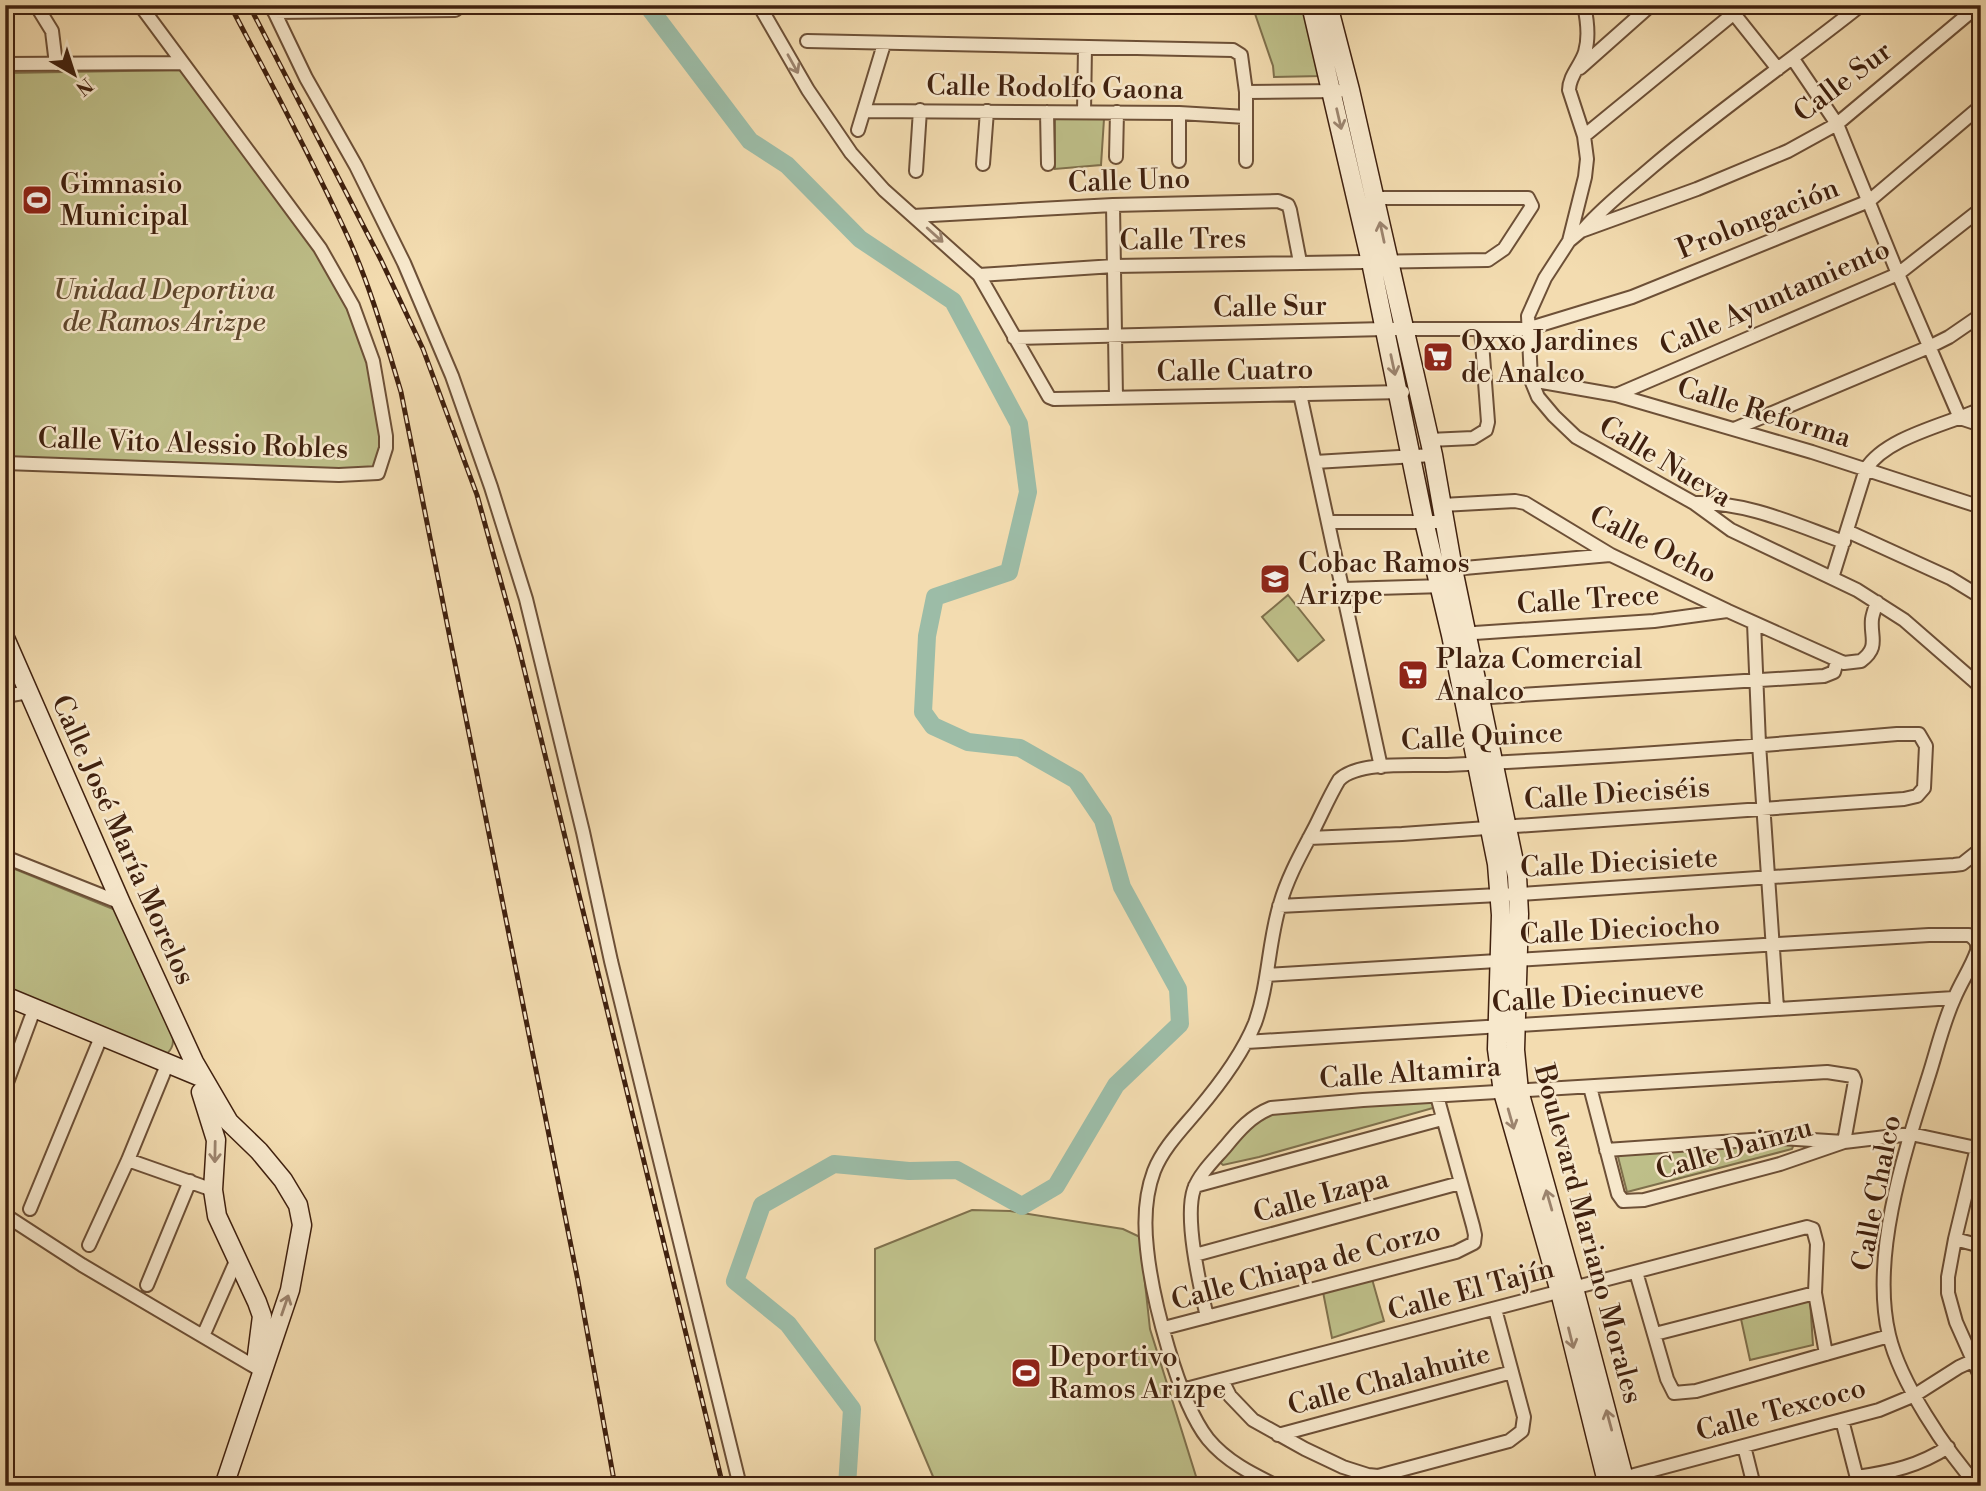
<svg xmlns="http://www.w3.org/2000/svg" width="1986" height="1491" font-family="'Libre Bodoni',serif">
  <rect width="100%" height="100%" fill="#f3dcb0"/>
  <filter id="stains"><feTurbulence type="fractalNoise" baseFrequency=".00286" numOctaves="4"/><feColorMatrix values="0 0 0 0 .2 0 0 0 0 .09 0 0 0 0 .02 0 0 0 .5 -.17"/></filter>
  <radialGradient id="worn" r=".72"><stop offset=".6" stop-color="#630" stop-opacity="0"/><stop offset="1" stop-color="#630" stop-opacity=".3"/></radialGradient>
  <!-- green -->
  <path fill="#bebf89" stroke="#7f704c" stroke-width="2" d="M880 5H1302L1321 76 1274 77 1273 66 1253 8 1159 13Z
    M184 70 308 238 348 301 368 353 383 436 376 470 358 471 5 459V73Z
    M1055 119H1104L1101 165 1055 169Z
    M1288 595 1324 640 1298 661 1262 617Z
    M5 865 118 911 172 1030C174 1042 174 1049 164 1056L5 990Z
    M1433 1098V1108L1259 1157 1223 1165 1217 1160 1266 1113Z
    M1795 1142 1792 1149 1627 1192 1617 1153Z
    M972 1210 1010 1211 1123 1229 1140 1237 1150 1329 1199 1486H937L875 1340V1249Z
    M1372 1279 1384 1321 1332 1338 1323 1292Z
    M1810 1300 1813 1345 1750 1360 1741 1319Z"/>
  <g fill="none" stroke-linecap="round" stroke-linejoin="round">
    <!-- river -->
    <path stroke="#9cbca7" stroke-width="18" d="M647 5 750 141 787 165 860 239 953 301 1019 424 1028 492 1009 572 935 597 927 636 923 712 933 726 968 742 1020 748 1076 780 1103 820 1122 887 1178 989 1180 1024 1116 1085 1056 1186 1022 1206 957 1170 909 1171 834 1164 762 1205 735 1281 788 1324 852 1409 847 1486"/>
    <!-- street casing -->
    <g stroke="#6d5037" stroke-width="16">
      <path id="street" d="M36 5 52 31 56 64
        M271 5 306 78 356 166 404 263 452 376 491 487 526 599 583 832 611 961 740 1486
        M759 5 808 90 851 153 884 190 979 275 1049 397 1054 399 1403 392
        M1584 5C1587 19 1589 39 1585 52 1581 65 1569 76 1569 90L1584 136 1587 159 1585 177 1569 241 1545 278 1528 316 1531 380 1538 397 1554 416 1576 437 1694 503 1731 530 1857 590 1904 620 1981 687
        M1727 5 1778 69
        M274 12 455 10 462 5
        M807 41 1233 50 1241 55 1246 92V161
        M1793 59 1837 124 1898 274 1960 418 1981 425
        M5 64 182 63
        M1580 68 1651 5
        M1246 92 1339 91
        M864 111 1179 113 1246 117
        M1047 112 1048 164
        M1084 112 1085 47
        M858 130 884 44
        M1584 136 1744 5
        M1116 157 1117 112
        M1179 161V113
        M983 164 987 111
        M916 171 920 110
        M1113 205 1116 398
        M913 216 1113 205 1278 201 1288 205 1290 210 1300 262
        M1584 229C1604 206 1629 187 1652 167 1719 110 1792 60 1861 5
        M1569 241 1581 231 1697 189 1788 151 1837 124 1979 5
        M979 275 1114 266 1488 260 1504 249 1532 206 1528 198H1375
        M1014 338 1385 329H1527L1632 297 1869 201 1981 106
        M1531 380 1616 395 1812 452 1981 507
        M1300 394 1381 767
        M1616 395 1898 274 1981 209
        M1734 429 1929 347 1949 337 1981 315
        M1429 440 1473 438 1486 430 1488 422 1481 329
        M1315 462 1433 455
        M5 463 339 475 378 473 386 448V436L373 361 353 306 320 248 140 5
        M1694 503C1746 501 1796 525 1844 542
        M1442 505 1515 501 1525 503 1611 555 1728 611 1844 663 1861 661C1880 647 1870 637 1872 619 1873 613 1875 608 1877 602
        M1328 522H1446
        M1847 531 1950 578 1981 597
        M1453 569 1610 555
        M1832 578 1866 469C1886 437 1946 425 1981 409
        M1343 589 1444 586
        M1754 623 1759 744 1777 1008
        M1460 634 1654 621 1727 611
        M5 696 29 692
        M1474 698 1824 676 1834 672 1837 661
        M5 857 121 903
        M1279 906 1519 894 1954 865 1962 864 1981 849
        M1267 975 1929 935H1969C1976 939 1978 943 1977 951 1971 968 1961 982 1954 999 1943 1023 1937 1050 1929 1075 1905 1151 1870 1255 1889 1335 1900 1382 1946 1451 1978 1486
        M1246 1042 1954 998
        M1590 1087 1618 1194 1623 1201 1644 1200 1780 1164 1844 1142 1911 1134 1976 1148
        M5 1088 35 1007
        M1981 1131 1955 1239 1948 1277V1293L1956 1322 1981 1378
        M128 1160 213 1190
        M1195 1186 1442 1119
        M30 1209 101 1037
        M5 1215 82 1265 262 1371
        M1955 1239 1981 1246
        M89 1245 128 1160 167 1065
        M1195 1255 1460 1183
        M1636 1272 1667 1379 1674 1393 1696 1391 1889 1336
        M147 1285 190 1181
        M1207 1317C1200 1286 1184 1218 1194 1189 1200 1173 1215 1159 1226 1146 1239 1130 1251 1116 1271 1108L1363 1100 1827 1072 1853 1076 1855 1081 1844 1142 1781 1138 1606 1150
        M1164 1328 1456 1252 1474 1243 1475 1235 1473 1226 1437 1096
        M1655 1334 1815 1293
        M203 1336 237 1259
        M1222 1380 1230 1396 1253 1420 1305 1449 1343 1467 1368 1475 1378 1476 1509 1441 1522 1431 1524 1417 1495 1309
        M1182 1390 1807 1227 1813 1229 1817 1244 1815 1293 1826 1354
        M1842 1420 1859 1486
        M1278 1435 1512 1372
        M1744 1446 1754 1486
        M1857 1477C1891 1472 1919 1466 1948 1447
        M1277 1486C1252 1474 1226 1461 1208 1439 1178 1401 1152 1298 1147 1249 1144 1223 1145 1195 1154 1171 1163 1148 1182 1129 1197 1111 1220 1084 1242 1055 1255 1023 1269 984 1268 943 1280 904 1288 876 1302 852 1315 827 1323 811 1330 795 1339 780 1358 760 1420 766 1447 765 1597 758 1747 747 1897 734H1919L1926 746 1924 788 1917 796 1904 799 1402 834 1309 838
        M1593 1486 1879 1410 1915 1395 1959 1367 1981 1357"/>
    </g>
    <!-- secondary casing -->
    <g stroke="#40210f" stroke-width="21">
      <path id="secondary" d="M1311 5 1371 262 1424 521 1451 635 1497 864 1501 915 1497 1049 1503 1092 1560 1292 1608 1486
        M1328 5 1350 90 1433 455 1453 569 1517 876 1519 914 1515 1050 1519 1091 1574 1288 1626 1486
        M5 638 121 903 194 1062 229 1122 259 1151 283 1180 298 1205 302 1225 290 1290 224 1486
        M5 996 203 1078
        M201 1092 216 1140 213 1190 217 1216 257 1302 262 1316 256 1363"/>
    </g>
    <!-- street -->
    <use href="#street" stroke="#f7e8cc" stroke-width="12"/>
    <!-- secondary -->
    <use href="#secondary" stroke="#f7e8cc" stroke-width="18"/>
    <!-- rail casing -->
    <g stroke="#40210f" stroke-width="5">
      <path id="rail" d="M230 5C270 81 311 157 347 235 370 285 385 339 401 392L578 1281 615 1486
        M249 5 381 260 423 349 477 495 518 644 723 1486"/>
    </g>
    <!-- rail -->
    <use href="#rail" stroke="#f7e8cc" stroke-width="2.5" stroke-dasharray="8" stroke-linecap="butt"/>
  </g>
  <!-- one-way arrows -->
  <defs><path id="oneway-shaft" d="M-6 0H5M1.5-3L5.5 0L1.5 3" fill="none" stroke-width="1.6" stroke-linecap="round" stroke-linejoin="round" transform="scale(1.75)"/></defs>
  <g stroke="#9c846e">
    <use href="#oneway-shaft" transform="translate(793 64) rotate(61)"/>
    <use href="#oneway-shaft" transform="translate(1339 119) rotate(77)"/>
    <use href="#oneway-shaft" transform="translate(1382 232) rotate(-102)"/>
    <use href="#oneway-shaft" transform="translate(935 235) rotate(42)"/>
    <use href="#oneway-shaft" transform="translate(1393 365) rotate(78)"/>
    <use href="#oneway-shaft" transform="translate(1511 1119) rotate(74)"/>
    <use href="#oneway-shaft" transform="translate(215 1152) rotate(91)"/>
    <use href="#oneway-shaft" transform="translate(1549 1200) rotate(-106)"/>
    <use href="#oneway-shaft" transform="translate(285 1305) rotate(-71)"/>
    <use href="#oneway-shaft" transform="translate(1571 1338) rotate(76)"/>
    <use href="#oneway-shaft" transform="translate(1609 1420) rotate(-105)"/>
  </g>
  <!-- icons -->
  <defs>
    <g id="stadium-square" transform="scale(1.575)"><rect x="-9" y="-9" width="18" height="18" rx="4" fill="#8f2418" stroke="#f7e8cc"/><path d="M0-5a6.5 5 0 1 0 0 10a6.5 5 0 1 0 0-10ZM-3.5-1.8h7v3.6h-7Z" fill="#fff"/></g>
    <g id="supermarket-square" transform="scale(1.575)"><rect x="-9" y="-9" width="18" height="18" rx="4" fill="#8f2418" stroke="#f7e8cc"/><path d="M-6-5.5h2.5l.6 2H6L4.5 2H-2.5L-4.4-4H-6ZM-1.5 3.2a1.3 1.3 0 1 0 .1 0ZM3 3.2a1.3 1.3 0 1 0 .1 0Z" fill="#fff"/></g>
    <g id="school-square" transform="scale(1.575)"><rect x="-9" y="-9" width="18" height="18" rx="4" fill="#8f2418" stroke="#f7e8cc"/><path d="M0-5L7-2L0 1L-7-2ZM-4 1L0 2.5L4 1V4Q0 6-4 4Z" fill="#fff"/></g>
  </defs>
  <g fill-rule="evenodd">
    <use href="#stadium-square" x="37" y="200"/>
    <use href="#supermarket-square" x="1438" y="357"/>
    <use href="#school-square" x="1275" y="579"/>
    <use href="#supermarket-square" x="1413" y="675"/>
    <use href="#stadium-square" x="1026" y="1373"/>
  </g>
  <g text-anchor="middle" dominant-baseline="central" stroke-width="5" stroke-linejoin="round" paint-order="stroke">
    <!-- street labels -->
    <g font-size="28" fill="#40210f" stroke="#f7e8cc">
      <text transform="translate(1843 82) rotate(-37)">Calle Sur</text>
      <text transform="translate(1055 88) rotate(1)">Calle Rodolfo Gaona</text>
      <text transform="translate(1129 181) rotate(-2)">Calle Uno</text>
      <text transform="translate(1758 219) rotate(-22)">Prolongación</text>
      <text transform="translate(1183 240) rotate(-1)">Calle Tres</text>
      <text transform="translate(1775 298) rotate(-24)">Calle Ayuntamiento</text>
      <text transform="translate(1270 307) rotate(-1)">Calle Sur</text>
      <text transform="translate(1235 371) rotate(-1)">Calle Cuatro</text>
      <text transform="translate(1764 413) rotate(17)">Calle Reforma</text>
      <text transform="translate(193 444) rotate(2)">Calle Vito Alessio Robles</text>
      <text transform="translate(1665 462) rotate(31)">Calle Nueva</text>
      <text transform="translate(1653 545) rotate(27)">Calle Ocho</text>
      <text transform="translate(1588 600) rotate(-4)">Calle Trece</text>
      <text transform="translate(1482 737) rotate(-3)">Calle Quince</text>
      <text transform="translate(1617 794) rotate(-4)">Calle Dieciséis</text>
      <text transform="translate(123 840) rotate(66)">Calle José María Morelos</text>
      <text transform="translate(1619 863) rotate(-3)">Calle Diecisiete</text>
      <text transform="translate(1620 930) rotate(-3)">Calle Dieciocho</text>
      <text transform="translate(1598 996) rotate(-4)">Calle Diecinueve</text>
      <text transform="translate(1410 1073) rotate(-4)">Calle Altamira</text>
      <text transform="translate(1734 1149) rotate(-16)">Calle Dainzu</text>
      <text transform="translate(1877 1193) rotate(-79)">Calle Chalco</text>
      <text transform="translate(1321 1196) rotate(-15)">Calle Izapa</text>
      <text transform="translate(1588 1234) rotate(75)">Boulevard Mariano Morales</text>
      <text transform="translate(1306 1266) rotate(-15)">Calle Chiapa de Corzo</text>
      <text transform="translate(1471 1290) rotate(-15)">Calle El Tajín</text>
      <text transform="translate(1389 1380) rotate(-15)">Calle Chalahuite</text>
      <text transform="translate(1781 1410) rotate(-15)">Calle Texcoco</text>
    </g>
    <!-- poi labels -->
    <g font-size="28" fill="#40210f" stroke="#f7e8cc" text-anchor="start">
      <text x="60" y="184">Gimnasio<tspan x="60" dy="32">Municipal</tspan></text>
      <text x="1461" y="341">Oxxo Jardines<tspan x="1461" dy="32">de Analco</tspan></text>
      <text x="1298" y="563">Cobac Ramos<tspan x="1298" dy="32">Arizpe</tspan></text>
      <text x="1436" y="659">Plaza Comercial<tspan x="1436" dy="32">Analco</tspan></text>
      <text x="1049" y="1357">Deportivo<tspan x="1049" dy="32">Ramos Arizpe</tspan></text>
    </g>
    <!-- park labels -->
    <g font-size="28" font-style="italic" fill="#60482e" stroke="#f7e8cc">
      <text x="164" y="290">Unidad Deportiva<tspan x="164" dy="32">de Ramos Arizpe</tspan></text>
    </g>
  </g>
  <!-- margin -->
  <rect width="1986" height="1491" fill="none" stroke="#f3dcb0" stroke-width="28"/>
  <rect x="7" y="7" width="1972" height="1477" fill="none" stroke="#40210f" stroke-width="3.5"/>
  <rect x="14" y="14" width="1958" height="1463" fill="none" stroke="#40210f" stroke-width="2"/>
  <!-- north arrow -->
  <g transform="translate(74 74) rotate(141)" stroke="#f7e8cc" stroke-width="5" paint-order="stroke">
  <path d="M0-5L12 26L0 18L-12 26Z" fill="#40210f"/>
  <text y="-10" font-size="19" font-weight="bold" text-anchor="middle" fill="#40210f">N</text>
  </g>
  <rect width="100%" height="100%" filter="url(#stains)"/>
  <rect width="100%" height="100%" fill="url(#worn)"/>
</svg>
